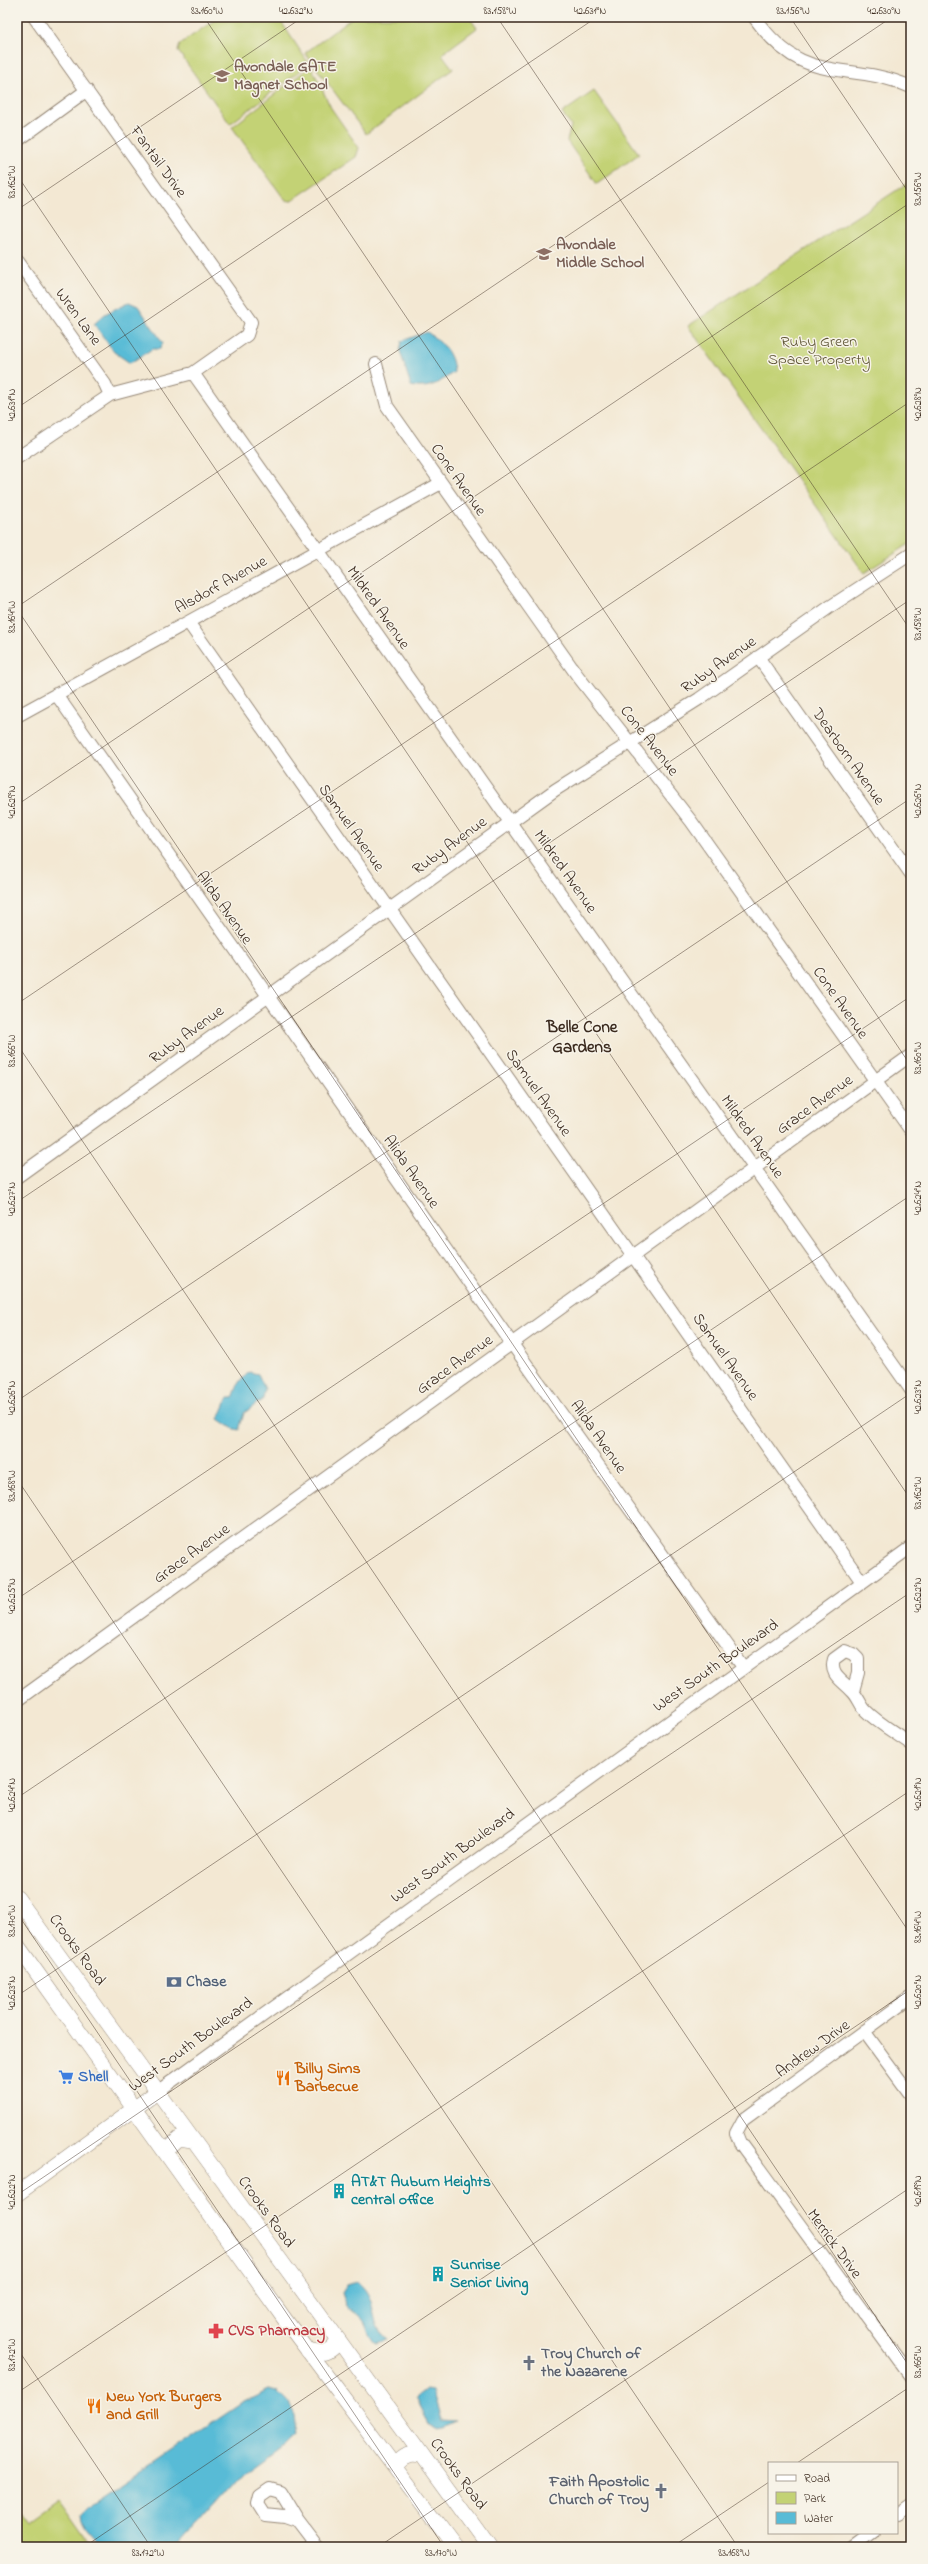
<svg xmlns="http://www.w3.org/2000/svg" width="928" height="2564" font-family="'Indie Flower',sans-serif">
  <rect width="100%" height="100%" fill="#f7f3e8"/>
  <filter id="ink" filterUnits="userSpaceOnUse"><feTurbulence type="fractalNoise" baseFrequency=".025" numOctaves="2"/><feDisplacementMap in="SourceGraphic" scale="8" xChannelSelector="R" yChannelSelector="G"/><feConvolveMatrix kernelMatrix="1 2 1 2 8 2 1 2 1" color-interpolation-filters="sRGB"/></filter>
  <filter id="wash" filterUnits="userSpaceOnUse"><feTurbulence type="fractalNoise" baseFrequency=".012" numOctaves="4" result="noise"/><feDisplacementMap in="SourceGraphic" scale="16" xChannelSelector="R" yChannelSelector="G"/><feGaussianBlur stdDeviation="0.9" result="paint"/><feColorMatrix in="noise" values="0 0 0 0 0 0 0 0 0 0 0 0 0 0 0 0 0 1.4 0 .05"/><feComposite in="paint" operator="in"/></filter>
  <g filter="url(#wash)">
    <rect width="100%" height="100%" fill="#f3e8d3"/>
    <!-- green -->
    <path fill="#c3d274" stroke="#7f7e49" d="M219 17H278L309 64 230 124 178 51 180 44Z
      M353 17H469L477 28 442 54 453 69 366 134 305 53Z
      M311 66 331 108 359 148 356 157 291 201 285 200 232 127Z
      M594 91 639 154 597 184 567 141 571 126 562 113Z
      M911 181V543L864 573 688 326Z
      M59 2500 92 2547H17V2507L28 2522Z"/>
    <!-- water -->
    <path fill="#58bbd6" stroke="#4a727a" d="M129 302 138 306 163 343 160 349H152L130 363 114 352 94 324 105 314Z
      M427 332C442 343 453 352 454 372 440 382 430 390 411 386L400 351 402 341Z
      M249 1372 258 1374 265 1389 263 1399 244 1413 239 1430 232 1428 219 1419 228 1398H233L239 1382Z
      M357 2282C380 2298 367 2324 388 2340L376 2343C370 2336 368 2330 365 2323 357 2309 349 2316 342 2293L347 2285Z
      M269 2390 278 2392 288 2402 295 2415 296 2424 294 2433 282 2445 244 2472 177 2547H103C95 2538 82 2528 82 2515L94 2503 242 2403Z
      M425 2390 432 2391 441 2420 456 2421 439 2429 428 2423 415 2398Z"/>
  </g>
  <g filter="url(#ink)">
    <g fill="none" stroke-linecap="round" stroke-linejoin="round">
      <!-- minor casing -->
      <g stroke="#978978" stroke-width="14">
        <path id="minor" d="M754 17C806 90 845 58 911 87
          M17 141 87 90
          M17 260 105 384 110 395
          M376 364 387 406 577 675 691 821 911 1131
          M193 373 911 1390
          M17 458 110 395 193 373 247 335 251 322 34 17
          M188 622 862 1582
          M758 657 911 874
          M56 694 548 1395 743 1667
          M17 716 441 483
          M17 1177 555 790 699 699 831 606 911 554
          M853 1691 858 1673V1659L853 1654 845 1651 834 1659C829 1675 842 1680 852 1691 858 1696 860 1705 866 1711 879 1724 896 1733 911 1744
          M17 1701 911 1055
          M911 1997 743 2120 736 2133 740 2143 911 2377
          M864 2031 911 2095
          M157 2092 911 1547
          M897 2515 911 2505
          M299 2522 285 2517 265 2515 258 2504 260 2496 270 2489 281 2492 299 2522 318 2547
          M853 2547 872 2533"/>
      </g>
      <!-- major casing -->
      <g stroke="#978978" stroke-width="16">
        <path id="major" d="M17 1898 489 2547
          M17 1945 286 2321 455 2547
          M166 2151 179 2139 192 2141
          M17 2194 157 2092
          M308 2351C321 2355 331 2354 338 2341
          M395 2466C402 2455 411 2452 423 2456"/>
      </g>
      <!-- minor -->
      <use href="#minor" stroke="#fff" stroke-width="12"/>
      <!-- major -->
      <use href="#major" stroke="#fff" stroke-width="15"/>
    </g>
  </g>
  <!-- ticks -->
  <path fill="none" stroke="#3b2a1e" stroke-width="1" stroke-opacity="0.45" d="M204 17 911 1066M497 17 911 631M790 17 911 196M17 175 911 1500M17 210 303 17M17 408 597 17M17 607 892 17M17 609 911 1935M17 805 911 202M17 1004 911 401M17 1044 911 2369M17 1202 911 599M17 1401 911 798M17 1479 738 2547M17 1599 911 996M17 1798 911 1195M17 1913 444 2547M17 1996 911 1393M17 2195 911 1592M17 2348 151 2547M17 2393 911 1790M797 2463 911 2386M84 2547 911 1989M378 2547 911 2187M672 2547 769 2482"/>
  <!-- icons -->
  <defs>
    <g id="school-bare" transform="scale(1.2)"><path d="M0-5L7-2L0 1L-7-2ZM-4 1L0 2.5L4 1V4Q0 6-4 4Z" fill="#8d6e63" stroke="#f7f3e8" stroke-width="2.5" paint-order="stroke"/></g>
    <g id="bank-bare" transform="scale(1.2)"><path d="M-6-4H6V4H-6ZM0-2.3a2.3 2.3 0 1 0 0 4.6a2.3 2.3 0 1 0 0-4.6Z" fill="#5c6f8a" stroke="#f7f3e8" stroke-width="2.5" paint-order="stroke"/></g>
    <g id="supermarket-bare" transform="scale(1.2)"><path d="M-6-5.5h2.5l.6 2H6L4.5 2H-2.5L-4.4-4H-6ZM-1.5 3.2a1.3 1.3 0 1 0 .1 0ZM3 3.2a1.3 1.3 0 1 0 .1 0Z" fill="#3f7fe0" stroke="#f7f3e8" stroke-width="2.5" paint-order="stroke"/></g>
    <g id="restaurant-bare" transform="scale(1.2)"><path d="M-5-6h1v4h1v-4h1v4h1v-4h1v5L-1.5 .5V6h-2V.5L-5-1ZM5-6V6H3V1.5H1.5Q1.5-4 5-6Z" fill="#e8710a" stroke="#f7f3e8" stroke-width="2.5" paint-order="stroke"/></g>
    <g id="building-bare" transform="scale(1.2)"><path d="M-4-6H4V6H1V3H-1V6H-4ZM-2.5-4.3h1.7v1.8h-1.7ZM.8-4.3h1.7v1.8H.8ZM-2.5-1h1.7V.8h-1.7ZM.8-1h1.7V.8H.8Z" fill="#0f9aa8" stroke="#f7f3e8" stroke-width="2.5" paint-order="stroke"/></g>
    <g id="pharmacy-bare" transform="scale(1.2)"><path d="M-2-6h4v4h4v4h-4v4h-4v-4h-4v-4h4Z" fill="#e0444e" stroke="#f7f3e8" stroke-width="2.5" paint-order="stroke"/></g>
    <g id="church-bare" transform="scale(1.2)"><path d="M-1.2-6h2.4v3.5h3.3v2.4h-3.3V6h-2.4V-.1h-3.3v-2.4h3.3Z" fill="#6b7280" stroke="#f7f3e8" stroke-width="2.5" paint-order="stroke"/></g>
  </defs>
  <g fill-rule="evenodd">
    <use href="#school-bare" x="222" y="76"/>
    <use href="#school-bare" x="544" y="254"/>
    <use href="#bank-bare" x="174" y="1982"/>
    <use href="#supermarket-bare" x="66" y="2077"/>
    <use href="#restaurant-bare" x="283" y="2078"/>
    <use href="#building-bare" x="339" y="2191"/>
    <use href="#building-bare" x="438" y="2274"/>
    <use href="#pharmacy-bare" x="216" y="2331"/>
    <use href="#church-bare" x="529" y="2363"/>
    <use href="#restaurant-bare" x="94" y="2406"/>
    <use href="#church-bare" x="661" y="2491"/>
  </g>
  <g text-anchor="middle" dominant-baseline="central" stroke-width="3" stroke-linejoin="round" paint-order="stroke">
    <!-- education labels -->
    <g font-size="16" font-weight="bold" fill="#785e54" stroke="#f7f3e8" text-anchor="start">
      <text x="234" y="67">Avondale GATE<tspan x="234" dy="18">Magnet School</tspan></text>
      <text x="556" y="245">Avondale<tspan x="556" dy="18">Middle School</tspan></text>
    </g>
    <!-- street labels -->
    <g font-size="16" fill="#3b2a1e" stroke="#f7f3e8">
      <text transform="translate(158 162) rotate(54)">Fantail Drive</text>
      <text transform="translate(78 317) rotate(54)">Wren Lane</text>
      <text transform="translate(458 480) rotate(55)">Cone Avenue</text>
      <text transform="translate(221 585) rotate(-29)">Alsdorf Avenue</text>
      <text transform="translate(378 608) rotate(55)">Mildred Avenue</text>
      <text transform="translate(719 665) rotate(-35)">Ruby Avenue</text>
      <text transform="translate(649 741) rotate(52)">Cone Avenue</text>
      <text transform="translate(848 757) rotate(55)">Dearborn Avenue</text>
      <text transform="translate(351 828) rotate(55)">Samuel Avenue</text>
      <text transform="translate(450 846) rotate(-36)">Ruby Avenue</text>
      <text transform="translate(565 872) rotate(55)">Mildred Avenue</text>
      <text transform="translate(224 908) rotate(55)">Alida Avenue</text>
      <text transform="translate(840 1003) rotate(55)">Cone Avenue</text>
      <text transform="translate(187 1035) rotate(-36)">Ruby Avenue</text>
      <text transform="translate(538 1093) rotate(55)">Samuel Avenue</text>
      <text transform="translate(815 1105) rotate(-36)">Grace Avenue</text>
      <text transform="translate(752 1137) rotate(55)">Mildred Avenue</text>
      <text transform="translate(411 1172) rotate(55)">Alida Avenue</text>
      <text transform="translate(725 1357) rotate(55)">Samuel Avenue</text>
      <text transform="translate(455 1365) rotate(-36)">Grace Avenue</text>
      <text transform="translate(598 1437) rotate(55)">Alida Avenue</text>
      <text transform="translate(192 1554) rotate(-36)">Grace Avenue</text>
      <text transform="translate(716 1666) rotate(-35)">West South Boulevard</text>
      <text transform="translate(453 1856) rotate(-36)">West South Boulevard</text>
      <text transform="translate(77 1950) rotate(54)">Crooks Road</text>
      <text transform="translate(191 2045) rotate(-36)">West South Boulevard</text>
      <text transform="translate(813 2049) rotate(-36)">Andrew Drive</text>
      <text transform="translate(266 2212) rotate(54)">Crooks Road</text>
      <text transform="translate(834 2244) rotate(54)">Merrick Drive</text>
      <text transform="translate(458 2474) rotate(54)">Crooks Road</text>
    </g>
    <!-- park labels -->
    <g font-size="16" fill="#5d5434" stroke="#f7f3e8">
      <text x="819" y="342">Ruby Green<tspan x="819" dy="18">Space Property</tspan></text>
    </g>
    <!-- service labels -->
    <g font-size="16" font-weight="bold" fill="#4e5e75" stroke="#f7f3e8" text-anchor="start">
      <text x="186" y="1982">Chase</text>
    </g>
    <!-- food labels -->
    <g font-size="16" font-weight="bold" fill="#c56008" stroke="#f7f3e8" text-anchor="start">
      <text x="295" y="2069">Billy Sims<tspan x="295" dy="18">Barbecue</tspan></text>
      <text x="106" y="2397">New York Burgers<tspan x="106" dy="18">and Grill</tspan></text>
    </g>
    <!-- shop labels -->
    <g font-size="16" font-weight="bold" fill="#366cbe" stroke="#f7f3e8" text-anchor="start">
      <text x="78" y="2077">Shell</text>
    </g>
    <!-- culture labels -->
    <g font-size="16" font-weight="bold" fill="#0d838f" stroke="#f7f3e8" text-anchor="start">
      <text x="351" y="2182">AT&amp;T Auburn Heights<tspan x="351" dy="18">central office</tspan></text>
      <text x="450" y="2265">Sunrise<tspan x="450" dy="18">Senior Living</tspan></text>
    </g>
    <!-- health labels -->
    <g font-size="16" font-weight="bold" fill="#be3a42" stroke="#f7f3e8" text-anchor="start">
      <text x="228" y="2331">CVS Pharmacy</text>
    </g>
    <!-- worship labels -->
    <g font-size="16" font-weight="bold" fill="#5b616d" stroke="#f7f3e8" text-anchor="start">
      <text x="541" y="2354">Troy Church of<tspan x="541" dy="18">the Nazarene</tspan></text>
      <text x="649" y="2482" text-anchor="end">Faith Apostolic<tspan x="649" dy="18">Church of Troy</tspan></text>
    </g>
    <!-- neighbourhood labels -->
    <g font-size="17" font-weight="bold" fill="#3b2a1e" stroke="#f7f3e8">
      <text x="582" y="1027">Belle Cone<tspan x="582" dy="20">Gardens</tspan></text>
    </g>
  </g>
  <!-- margin -->
  <rect width="928" height="2564" fill="none" stroke="#f7f3e8" stroke-width="44"/>
  <!-- legend -->
  <rect x="768" y="2462" width="130" height="72" fill="#f7f3e8" stroke="#aca397"/>
  <rect x="776" y="2475" width="20" height="6" fill="#ffffff" stroke="#aca397"/>
  <text x="804" y="2482" font-size="12" fill="#3b2a1e">Road</text>
  <rect x="776" y="2492" width="20" height="12" fill="#c3d274" stroke="#aca397"/>
  <text x="804" y="2502" font-size="12" fill="#3b2a1e">Park</text>
  <rect x="776" y="2512" width="20" height="12" fill="#58bbd6" stroke="#aca397"/>
  <text x="804" y="2522" font-size="12" fill="#3b2a1e">Water</text>
  <rect x="22" y="22" width="884" height="2520" fill="none" stroke="#3b2a1e" stroke-width="1.5"/>
  <g font-size="10" text-anchor="middle" fill="#3b2a1e">
    <text x="207" y="14">83.160°W</text>
    <text x="296" y="14">42.632°N</text>
    <text x="500" y="14">83.158°W</text>
    <text x="590" y="14">42.631°N</text>
    <text x="793" y="14">83.156°W</text>
    <text x="884" y="14">42.630°N</text>
    <text transform="translate(11 182) rotate(-90)" y="4">83.162°W</text>
    <text transform="translate(917 189) rotate(-90)" y="4">83.156°W</text>
    <text transform="translate(917 404) rotate(-90)" y="4">42.628°N</text>
    <text transform="translate(11 405) rotate(-90)" y="4">42.631°N</text>
    <text transform="translate(11 617) rotate(-90)" y="4">83.164°W</text>
    <text transform="translate(917 624) rotate(-90)" y="4">83.158°W</text>
    <text transform="translate(917 801) rotate(-90)" y="4">42.626°N</text>
    <text transform="translate(11 802) rotate(-90)" y="4">42.629°N</text>
    <text transform="translate(11 1051) rotate(-90)" y="4">83.166°W</text>
    <text transform="translate(917 1058) rotate(-90)" y="4">83.160°W</text>
    <text transform="translate(917 1198) rotate(-90)" y="4">42.624°N</text>
    <text transform="translate(11 1199) rotate(-90)" y="4">42.627°N</text>
    <text transform="translate(917 1397) rotate(-90)" y="4">42.623°N</text>
    <text transform="translate(11 1398) rotate(-90)" y="4">42.626°N</text>
    <text transform="translate(11 1486) rotate(-90)" y="4">83.168°W</text>
    <text transform="translate(917 1493) rotate(-90)" y="4">83.162°W</text>
    <text transform="translate(917 1595) rotate(-90)" y="4">42.622°N</text>
    <text transform="translate(11 1596) rotate(-90)" y="4">42.625°N</text>
    <text transform="translate(917 1794) rotate(-90)" y="4">42.621°N</text>
    <text transform="translate(11 1795) rotate(-90)" y="4">42.624°N</text>
    <text transform="translate(11 1921) rotate(-90)" y="4">83.170°W</text>
    <text transform="translate(917 1927) rotate(-90)" y="4">83.164°W</text>
    <text transform="translate(917 1992) rotate(-90)" y="4">42.620°N</text>
    <text transform="translate(11 1993) rotate(-90)" y="4">42.623°N</text>
    <text transform="translate(917 2191) rotate(-90)" y="4">42.619°N</text>
    <text transform="translate(11 2192) rotate(-90)" y="4">42.622°N</text>
    <text transform="translate(11 2355) rotate(-90)" y="4">83.172°W</text>
    <text transform="translate(917 2362) rotate(-90)" y="4">83.166°W</text>
    <text x="148" y="2556">83.172°W</text>
    <text x="441" y="2556">83.170°W</text>
    <text x="734" y="2556">83.168°W</text>
  </g>
</svg>
